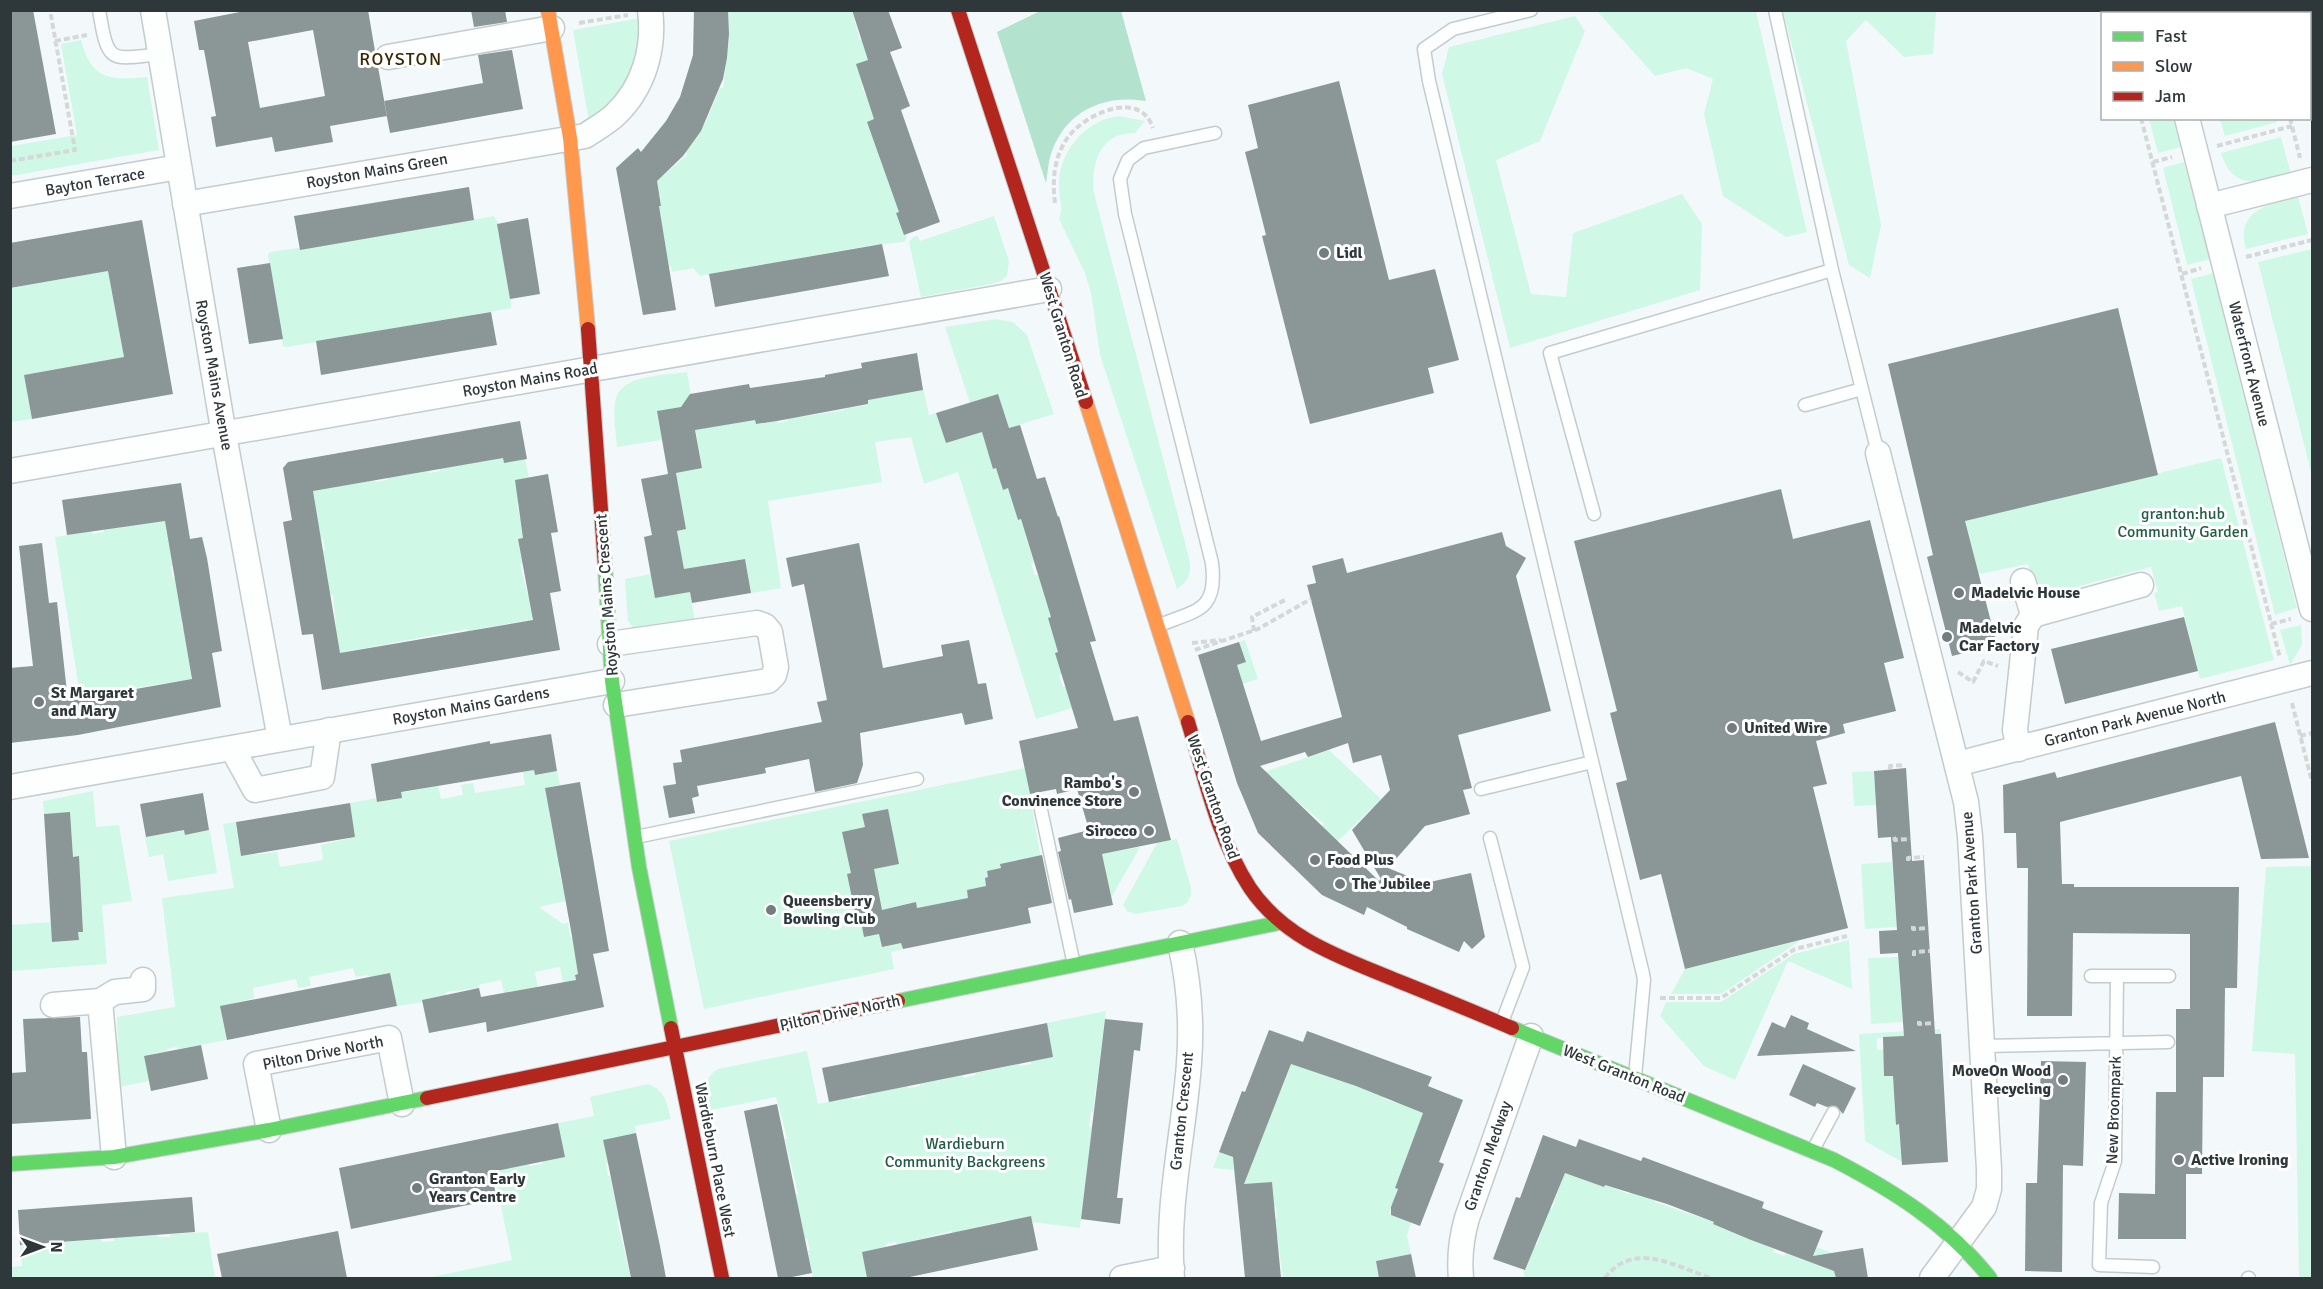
<svg xmlns="http://www.w3.org/2000/svg" width="2323" height="1289" font-family="Signika,sans-serif">
  <rect width="100%" height="100%" fill="#f3f9fa"/>
  <!-- green -->
  <path fill="#d0f8e7" d="M728 11H852L860 40 863 39 870 59 862 87 876 119 867 122 904 211 896 214 907 238 904 242 873 245 700 276 693 268 672 272 671 266 669 267 659 206H661L660 195H657L655 182 687 155 685 152 706 122 720 88H723L729 40Z
    M1597 11H1756L1807 232 1786 237 1723 196 1704 114 1713 79 1686 68 1655 76Z
    M1783 11H1936L1933 54 1904 57 1866 20 1846 41 1881 225 1870 278 1849 265Z
    M1575 16 1585 31 1540 141 1496 160 1531 294 1566 297 1573 233 1682 194 1702 224 1700 290 1510 348 1442 74 1449 47Z
    M641 18C639 71 631 90 589 122L573 30Z
    M81 40C92 81 110 80 147 77L159 150 11 176V146L77 135 61 44Z
    M1120 116 1145 121 1135 133C1101 133 1093 159 1093 189L1189 558C1192 573 1189 581 1177 589L1100 355 1091 293 1085 273 1059 219C1064 207 1058 196 1059 182 1060 150 1088 118 1120 116Z
    M2149 119H2173L2181 147 2158 153Z
    M2220 119H2276L2277 122 2225 136Z
    M2281 137 2291 174C2260 182 2233 192 2221 153Z
    M2184 162 2210 259 2187 265 2163 168Z
    M2298 196 2308 234 2246 249C2234 210 2271 204 2298 196Z
    M494 216 498 223 510 299H511V308L287 347 283 346 268 255 270 252 399 233Z
    M994 216 1009 261 1007 276 1001 281 992 284 921 297 909 242 913 237 918 236 920 241Z
    M2311 249 2312 255V476L2258 262Z
    M108 271 124 357 24 375 32 419 11 422V288Z
    M2213 273 2297 608 2275 615 2191 279Z
    M995 319 1013 322 1027 335 1054 414 1009 428 999 398 995 395 970 403 945 327Z
    M687 372 691 396 687 399V406L661 411 658 418 662 440 617 447C616 434 613 418 615 404 618 373 664 376 687 372Z
    M923 387 929 415 936 413 946 443 981 432 984 429 993 469 996 468 1003 489 1011 487 1017 508 1015 509 1018 520 1021 519 1034 563 1031 564 1035 575H1038L1051 617 1048 619 1052 630H1055L1062 674 1059 676 1063 687 1066 686 1072 708 1036 719 958 472 924 484 911 437 875 442 882 482 768 501 781 588 751 593 745 559 710 564V566L685 574 677 531 686 529 676 473 702 468 696 432 691 428 755 417 756 424 777 421 778 423 788 421 787 419 844 410V409L868 405 867 398Z
    M498 456 525 459 529 478 517 504 525 538 518 539 522 563 520 564 528 596 549 593 532 617 533 623 529 624 528 620 468 631 467 629 344 652 340 656 314 633 336 629 333 595 330 594 323 551 325 550 323 539H321L311 489 374 480 375 482 387 480V478L429 471 430 473 440 471V469Z
    M2221 458 2274 660 2200 679 2182 606 2159 611 2154 593 2158 592 2151 567 2046 595 2033 590 2028 564 1979 574 1927 530Z
    M186 518 173 566H171L173 578H175L183 622 181 623 185 633 192 682 188 680 119 690V692L97 696 86 733 55 537 91 531 92 534 104 532V529Z
    M651 574 654 594 659 597 690 592 695 623 635 630 628 621 625 579Z
    M2301 625 2302 645 2290 665 2280 630Z
    M1245 640 1258 679 1242 684 1237 665 1246 662 1239 642Z
    M1329 750 1381 799 1329 850 1314 836 1324 824 1292 797 1282 808 1268 775 1239 788 1237 784 1261 773Z
    M533 767 535 775 557 771 560 785 547 788 550 811H549L560 866 558 867 566 901 539 907 563 924 568 923 570 936 593 954 597 970 575 975 576 984 563 983 560 967 535 972 538 988 504 993 501 980 478 985 479 988 446 992V995L423 1000V1002L397 1006 394 992 367 975 356 977 353 968 309 977 311 986 298 988 296 979 253 988 254 998 220 1007 227 1040 178 1049 177 1047 167 1049V1051L144 1056 149 1081 119 1087 117 1017 175 1007 162 898 234 888 223 824 236 822 241 856 277 852 280 867 323 860 321 845 355 837 350 803 377 798 378 802 401 798 400 790 405 792 438 786 441 799 463 795 461 785 473 783 475 793 525 785 523 772Z
    M1025 768 1049 904 1043 905 1033 857 1000 864 1003 877 998 878 997 869 987 871 988 877 985 878 986 886 969 899 917 908 915 902 896 913 903 949 891 952 894 969 704 1009 669 841Z
    M1874 771 1876 805 1854 806 1852 772Z
    M93 791 96 827 119 825 132 901 102 905 107 964 11 971V925L51 922 53 942 78 940V932L83 931V918H77L76 899 81 898 79 857H73L70 813 44 814 43 801Z
    M184 827 185 835 210 830 217 873 168 881 163 854 149 857 145 837 180 831Z
    M1177 839 1191 888V895L1187 903 1182 906 1136 914 1127 911 1123 905 1157 843Z
    M1140 847 1111 898 1102 854Z
    M1892 862 1897 927 1865 929 1861 864Z
    M2312 866V1278H2299L2295 1054 2252 1051 2266 867Z
    M1801 940 1721 994H1671L1685 969Z
    M1849 940 1852 989 1788 961 1735 1080 1704 1066 1660 1016 1666 1002H1721L1794 954Z
    M1898 957 1903 1022 1871 1024 1868 958Z
    M1106 1011 1093 1112H1091L1089 1127H1092L1080 1228 1032 1222 1031 1217 1008 1221 1007 1220 952 1233V1231L897 1245 896 1242 886 1244V1247L862 1252 867 1278H813L808 1251 810 1250 807 1239H805L796 1195 798 1194 785 1139 787 1138 776 1097 711 1110C707 1094 701 1079 718 1069L807 1051 818 1104 852 1097 853 1099 865 1097V1095L907 1086 908 1088 920 1086V1084L963 1075V1078L975 1075V1073L1019 1064 1020 1066 1031 1064V1061L1053 1057 1047 1023Z
    M1940 1029 1941 1034 1877 1038V1050L1897 1049 1893 1076 1897 1125 1902 1124 1910 1149 1902 1162 1865 1141 1859 1034Z
    M1289 1061 1383 1096V1098L1393 1102 1394 1100 1426 1112 1422 1116 1389 1214 1411 1222 1407 1236 1411 1254 1376 1261 1379 1278H1283L1275 1219H1277L1276 1206H1274L1272 1182 1235 1185 1234 1170 1213 1168 1219 1152 1250 1164 1266 1128 1264 1127 1274 1103H1276L1290 1068Z
    M648 1084C665 1090 667 1103 671 1119L635 1126 636 1133 603 1141 608 1163 606 1164 608 1176H610L619 1219 617 1220 630 1274V1278H427L512 1260 487 1138 530 1166 542 1164 558 1123 594 1116 590 1097Z
    M1563 1170 1603 1187 1605 1185 1629 1194 1630 1190 1655 1199V1202L1714 1222V1225L1752 1236 1751 1240 1774 1249 1773 1252 1784 1256 1786 1253 1811 1262 1817 1247 1831 1253 1836 1278H1525L1523 1270H1525L1535 1245H1537L1548 1209H1552L1564 1174Z
    M208 1232 215 1278H11V1267L22 1266 20 1245 46 1243V1246L56 1245V1243L101 1239 102 1242 114 1241V1238L157 1235 158 1237H170V1234Z"/>
  <!-- forest -->
  <path fill="#b3e2cf" d="M1042 10 1121 11 1146 101C1105 94 1067 110 1052 151 1048 161 1048 173 1046 183L997 32Z"/>
  <!-- building -->
  <path fill="#8a9796" fill-rule="evenodd" d="M10 10H33L56 134 10 142Z
    M250 10H368L375 51 374 59 378 67 387 116 330 126 333 142 275 152 272 137 216 147 211 117 216 116 204 50H199L194 21ZM313 30 325 96 260 108 248 42Z
    M471 10H505L507 22 474 27Z
    M694 10H728L729 34 727 58 723 79 701 131 683 156 657 181 661 206H659L676 310 643 315 616 168 638 148 641 152 666 121 680 97 693 55Z
    M852 10H888L902 48 890 52 910 106 901 110 940 222 904 235 896 213 899 212 867 122 874 119 856 64 868 60Z
    M512 50 523 109 390 133 384 101 483 83 478 55Z
    M1339 81 1389 280 1435 269 1459 360 1428 368 1434 393 1310 424 1262 236 1266 235 1245 152 1258 148 1248 105Z
    M469 187 474 220 300 250 294 216Z
    M528 218 540 294 510 299 497 224Z
    M142 220 173 394 32 419 24 375 124 357 108 271 10 288V243Z
    M882 244 889 276 715 307 709 274Z
    M270 263 283 339 249 344 237 268Z
    M2118 308 2158 475 1965 521 1997 645 1952 656 1927 557 1933 555 1888 364Z
    M491 312 497 345 321 375 316 341Z
    M917 353 923 390 868 400V404L777 421 756 424 755 420 695 430 702 468 676 473 686 529 677 531 684 569 745 559 751 593 692 603 690 592 655 598 644 537 652 535 641 479 668 474 657 411 681 407 690 394 749 384 750 388 825 377V375L862 368 861 363Z
    M998 394 1009 428 1020 425 1037 479 1045 477 1058 517 1059 516 1096 641 1090 642 1114 721 1138 716 1171 840 1102 854 1113 905 1074 913 1071 899 1069 900 1058 852 1061 851 1058 838 1089 830 1077 789 1057 794 1056 789 1030 794 1019 741 1078 728 1055 653 1058 652 1048 618 1051 617 1021 519 1018 520 1008 488 1003 490 996 468 993 469 982 432 946 443 936 413Z
    M520 421 527 459 504 463 503 458 313 491 340 653 533 620 518 539 523 538 515 480 548 474 558 532 551 533 561 591 550 593 560 650 322 690 313 634 302 635 283 522 292 520 283 468 288 462Z
    M181 483 190 539 202 537 207 558 222 651 212 653 221 707 78 735 10 743V668L33 666 19 546 42 543 49 603 57 602 68 701 192 679 165 521 67 535 62 500Z
    M1781 489 1793 539 1870 520 1904 658 1884 663 1896 711 1843 724 1845 733 1816 741 1827 784 1813 787 1848 928 1685 969 1661 874 1640 880 1616 783 1627 780 1610 713 1617 711 1574 541Z
    M1502 532 1506 546 1526 558 1516 576 1551 711 1458 735 1472 788 1463 790 1470 814 1425 826 1388 868 1425 883 1471 873 1485 937 1472 949 1464 941 1459 952 1407 929V927L1367 907 1364 915 1322 895 1258 833 1237 783 1198 655 1239 642 1246 662 1237 665 1261 741 1342 717 1307 585 1316 583 1312 566 1343 558 1347 573ZM1348 743 1353 763 1381 755 1390 790 1352 830 1381 879 1379 881 1260 766 1305 752 1308 757Z
    M859 543 883 668 943 656 941 645 969 640 978 684 986 683 993 719 965 725 962 713 860 733 863 765 857 783 815 792 809 759 765 768 766 773 697 786 699 796 692 798 695 813 669 818 663 786 676 784 673 763 682 762 680 750 822 722 817 702 827 700 804 584 792 587 786 558Z
    M2184 617 2198 671 2065 704 2051 649Z
    M2275 722 2309 858 2261 859 2241 776 2060 822 2062 884H2074V887H2239L2237 988H2225L2224 1077H2203L2202 1174H2186V1239H2118L2119 1193 2155 1194 2156 1092H2176V1009H2190V934L2073 933 2072 1016H2027L2028 868H2017L2016 833H2004L2003 785 2055 772 2057 778Z
    M551 734 557 771 535 775 534 770 401 792 402 798 377 802 371 764 490 741V744Z
    M1906 768 1912 861 1924 860 1935 1034H1941L1948 1162 1902 1165 1899 1124 1896 1125 1893 1076H1884L1883 1037 1904 1036 1898 953 1880 954 1879 931 1897 930 1891 837 1878 838 1874 771Z
    M580 782 609 951 593 954 604 1007 487 1032 486 1022 429 1033 422 1000 479 988 481 997 576 980 575 975 578 974 572 936 545 788Z
    M203 793 209 830 185 835 184 830 146 837 140 804Z
    M350 803 355 837 241 856 236 822Z
    M888 809 899 864 874 869 882 910 916 902 917 908 968 898 967 890 986 886 985 878 988 877 987 871 1001 868 1000 864 1042 855 1052 903 1028 908 1031 923 903 949 901 943 882 947 879 934 864 937 859 911 855 912 852 898 847 874 851 873 842 832 865 827 862 814Z
    M70 812 73 857 79 856 83 932H78L79 940 52 942 44 814Z
    M390 973 397 1006 227 1040 220 1006Z
    M1791 1015 1809 1023 1807 1029 1856 1051 1757 1056 1772 1022 1785 1028Z
    M80 1017 82 1052H87L91 1119 10 1124V1073L26 1072 23 1019Z
    M1105 1019 1143 1023 1140 1051 1134 1050 1117 1198H1123L1120 1224 1081 1219Z
    M1047 1023 1053 1057 829 1102 822 1068Z
    M1269 1030 1303 1042 1307 1031 1310 1032 1432 1077 1428 1086 1463 1100 1439 1162 1444 1164 1420 1226 1391 1215V1207L1398 1189 1395 1188 1423 1113 1356 1086 1291 1064 1244 1184 1272 1182 1281 1278H1245L1233 1157 1219 1152 1242 1091 1245 1092Z
    M201 1045 208 1079 151 1091 144 1056Z
    M2041 1061 2086 1062 2083 1166 2063 1165 2062 1272 2025 1271 2026 1183H2037Z
    M1803 1064 1856 1088 1843 1114 1836 1106 1827 1107 1817 1103 1815 1107 1789 1095Z
    M777 1104 812 1273 787 1278H778L744 1111Z
    M558 1123 565 1157 491 1172 497 1199 351 1229 339 1168Z
    M636 1133 660 1246 666 1278H631L608 1163 603 1140Z
    M1543 1135 1576 1147 1579 1139 1641 1161 1643 1157 1764 1202 1762 1208 1823 1231 1813 1256 1863 1248 1868 1278H1836L1834 1271 1751 1240 1713 1224 1714 1222 1667 1204 1605 1185 1604 1187 1565 1173 1525 1270 1493 1259 1516 1197 1520 1198Z
    M192 1197 195 1232 20 1245 18 1210Z
    M1031 1216 1038 1250 905 1278H867L862 1252Z
    M338 1231 347 1278H222L217 1254Z
    M1411 1254 1416 1278H1379L1376 1261Z"/>
  <g fill="none" stroke-linecap="round" stroke-linejoin="round">
    <!-- lane casing -->
    <g stroke="#c4cbcd" stroke-width="15">
      <path id="lane" d="M99 10C108 64 109 60 160 54
        M1531 10 1453 29 1424 49 1429 81 1643 974 1644 980 1635 1077
        M1775 10 1832 270 1878 453
        M1805 405 1862 389
        M1594 514 1550 353 1832 270
        M1157 626C1196 610 1218 612 1212 563L1125 214 1120 179 1128 160 1144 148 1215 133
        M1481 789 1592 762
        M1041 810 1074 965
        M636 837 917 779
        M1490 838 1523 967 1502 1022
        M2091 976H2117
        M1983 1046 2168 1042
        M1813 1150 1833 1113
        M2153 1267 2099 1265 2101 1203 2115 1161 2117 976H2169
        M2248 1278H2249"/>
    </g>
    <!-- street casing -->
    <g stroke="#c4cbcd" stroke-width="27">
      <path id="street" d="M153 10 224 435 280 739
        M2159 10 2160 14
        M388 57 552 28
        M2187 118 2312 609
        M10 196 179 167
        M185 204 585 136C595 129 607 123 616 114 644 87 655 48 650 10
        M2209 206 2312 180
        M1878 453 1966 802 1970 836 1989 1169V1189L1984 1207 1932 1278
        M10 471 1049 289
        M2033 615 2141 585
        M610 644 757 623 765 626 770 632 776 667 774 675 768 681 616 705
        M232 748 255 790 322 777 329 730
        M2019 749 2015 730 2026 626 2033 615 2023 581
        M1957 764 2312 673
        M10 787 612 681
        M53 1005 100 1001
        M269 1130 256 1064 389 1038 402 1104
        M114 1157 100 1001 115 992 143 989V980
        M1122 1278 1172 1268
        M1172 1278C1166 1205 1184 1135 1189 1063 1192 1023 1189 982 1180 943
        M1461 1278C1459 1257 1461 1239 1467 1218L1531 1036"/>
    </g>
    <!-- fast casing -->
    <g stroke="#c4cbcd" stroke-width="16">
      <path id="fast" d="M605 566 612 681 639 867 671 1028
        M898 1001 1279 923
        M1512 1028 1834 1160C1894 1191 1948 1225 1990 1278
        M10 1164 114 1157 269 1130 427 1098"/>
    </g>
    <!-- slow casing -->
    <g stroke="#c4cbcd" stroke-width="16">
      <path id="slow" d="M548 10 570 138 588 329
        M1086 402 1188 722"/>
    </g>
    <!-- jam casing -->
    <g stroke="#c4cbcd" stroke-width="16">
      <path id="jam" d="M958 10 1086 402
        M588 329 605 566
        M1188 722C1205 778 1218 839 1250 888 1285 940 1343 958 1398 981 1436 996 1474 1012 1512 1028
        M671 1028 722 1278
        M427 1098 898 1001"/>
    </g>
    <!-- path -->
    <path stroke="#d5d8d9" stroke-width="4" stroke-dasharray="6 3" stroke-linecap="butt" d="M2114 10 2115 14
      M2263 10V14
      M579 23 628 15
      M55 41 87 35
      M2141 118 2280 658
      M2290 118 2300 158
      M2217 146 2292 126
      M10 161 75 150 50 10
      M2153 162 2172 157
      M1055 203C1052 180 1054 155 1069 136 1087 113 1140 89 1153 128
      M2246 257 2312 240
      M2182 274 2201 268
      M2271 624 2291 619
      M1254 631 1252 617 1287 599
      M1192 643 1221 640
      M1195 650 1258 629 1311 599
      M1958 672 1973 682 1984 661 1998 666
      M2292 703 2312 782
      M2300 736 2312 733
      M1890 769V766L1905 765
      M1894 837 1895 840 1910 839
      M1908 861V858L1924 857
      M1913 926V929L1929 928
      M1914 956V952L1930 951
      M1660 998H1721L1795 949 1847 936
      M1919 1021V1024L1935 1023
      M1605 1278C1634 1240 1674 1266 1711 1278"/>
    <!-- lane -->
    <use href="#lane" stroke="#fdfefe" stroke-width="12"/>
    <!-- street -->
    <use href="#street" stroke="#fdfefe" stroke-width="24"/>
    <!-- fast -->
    <use href="#fast" stroke="#63d668" stroke-width="14"/>
    <!-- slow -->
    <use href="#slow" stroke="#ff974d" stroke-width="14"/>
    <!-- jam -->
    <use href="#jam" stroke="#b3261e" stroke-width="14"/>
  </g>
  <!-- markers -->
  <g fill="#737c7e" stroke="#fff" stroke-width="2">
    <circle cx="1324" cy="253" r="6"/>
    <circle cx="1959" cy="593" r="6"/>
    <circle cx="1947" cy="637" r="6"/>
    <circle cx="39" cy="702" r="6"/>
    <circle cx="1732" cy="728" r="6"/>
    <circle cx="1134" cy="792" r="6"/>
    <circle cx="1149" cy="831" r="6"/>
    <circle cx="1315" cy="860" r="6"/>
    <circle cx="1340" cy="884" r="6"/>
    <circle cx="771" cy="910" r="6"/>
    <circle cx="2063" cy="1080" r="6"/>
    <circle cx="2179" cy="1160" r="6"/>
    <circle cx="417" cy="1188" r="6"/>
  </g>
  <g text-anchor="middle" dominant-baseline="central" stroke-width="6" stroke-linejoin="round" paint-order="stroke">
    <!-- street labels -->
    <g font-size="16" fill="#2e383b" stroke="#fff">
      <text transform="translate(377 171) rotate(-10)">Royston Mains Green</text>
      <text transform="translate(95 182) rotate(-10)">Bayton Terrace</text>
      <text transform="translate(1063 335) rotate(73)">West Granton Road</text>
      <text transform="translate(2249 364) rotate(76)">Waterfront Avenue</text>
      <text transform="translate(214 375) rotate(80)">Royston Mains Avenue</text>
      <text transform="translate(530 380) rotate(-10)">Royston Mains Road</text>
      <text transform="translate(607 595) rotate(-94)">Royston Mains Crescent</text>
      <text transform="translate(471 706) rotate(-10)">Royston Mains Gardens</text>
      <text transform="translate(2135 719) rotate(-14)">Granton Park Avenue North</text>
      <text transform="translate(1213 797) rotate(71)">West Granton Road</text>
      <text transform="translate(1972 883) rotate(-94)">Granton Park Avenue</text>
      <text transform="translate(840 1013) rotate(-12)">Pilton Drive North</text>
      <text transform="translate(323 1053) rotate(-11)">Pilton Drive North</text>
      <text transform="translate(1624 1074) rotate(22)">West Granton Road</text>
      <text transform="translate(2114 1110) rotate(-88)">New Broompark</text>
      <text transform="translate(1182 1111) rotate(-84)">Granton Crescent</text>
      <text transform="translate(1488 1156) rotate(-71)">Granton Medway</text>
      <text transform="translate(715 1160) rotate(79)">Wardieburn Place West</text>
    </g>
    <!-- poi labels -->
    <g font-size="16" font-weight="bold" fill="#2e383b" stroke="#fff" text-anchor="start">
      <text x="1336" y="253">Lidl</text>
      <text x="1971" y="593">Madelvic House</text>
      <text x="1959" y="628">Madelvic<tspan x="1959" dy="18">Car Factory</tspan></text>
      <text x="51" y="693">St Margaret<tspan x="51" dy="18">and Mary</tspan></text>
      <text x="1744" y="728">United Wire</text>
      <text x="1122" y="783" text-anchor="end">Rambo's<tspan x="1122" dy="18">Convinence Store</tspan></text>
      <text x="1137" y="831" text-anchor="end">Sirocco</text>
      <text x="1327" y="860">Food Plus</text>
      <text x="1352" y="884">The Jubilee</text>
      <text x="783" y="901">Queensberry<tspan x="783" dy="18">Bowling Club</tspan></text>
      <text x="2051" y="1071" text-anchor="end">MoveOn Wood<tspan x="2051" dy="18">Recycling</tspan></text>
      <text x="2191" y="1160">Active Ironing</text>
      <text x="429" y="1179">Granton Early<tspan x="429" dy="18">Years Centre</tspan></text>
    </g>
    <!-- park labels -->
    <g font-size="16" fill="#215d46" stroke="#fff">
      <text x="2183" y="514">granton:hub<tspan x="2183" dy="18">Community Garden</tspan></text>
      <text x="965" y="1144">Wardieburn<tspan x="965" dy="18">Community Backgreens</tspan></text>
    </g>
    <!-- neighbourhood labels -->
    <g font-size="18" letter-spacing="1.5" fill="#382700" stroke="#fff">
      <text x="401" y="59">ROYSTON</text>
    </g>
  </g>
  <!-- border -->
  <rect width="2323" height="1289" fill="none" stroke="#2e383b" stroke-width="24"/>
  <!-- legend -->
  <rect x="2101" y="12" width="210" height="108" fill="#ffffff" stroke="#abafb1" stroke-width="1.5"/>
  <rect x="2113" y="32" width="30" height="9" fill="#63d668" stroke="#abafb1" stroke-width="1.5"/>
  <text x="2155" y="42" font-size="18" fill="#2e383b">Fast</text>
  <rect x="2113" y="62" width="30" height="9" fill="#ff974d" stroke="#abafb1" stroke-width="1.5"/>
  <text x="2155" y="72" font-size="18" fill="#2e383b">Slow</text>
  <rect x="2113" y="92" width="30" height="9" fill="#b3261e" stroke="#abafb1" stroke-width="1.5"/>
  <text x="2155" y="102" font-size="18" fill="#2e383b">Jam</text>
  <!-- north arrow -->
  <g transform="translate(42 1247) rotate(90)" stroke="#ffffff" stroke-width="4.5" paint-order="stroke">
  <path d="M0-4.5L10 22L0 15L-10 22Z" fill="#2e383b"/>
  <text y="-9" font-size="16" font-weight="bold" text-anchor="middle" fill="#2e383b">N</text>
  </g>
</svg>
